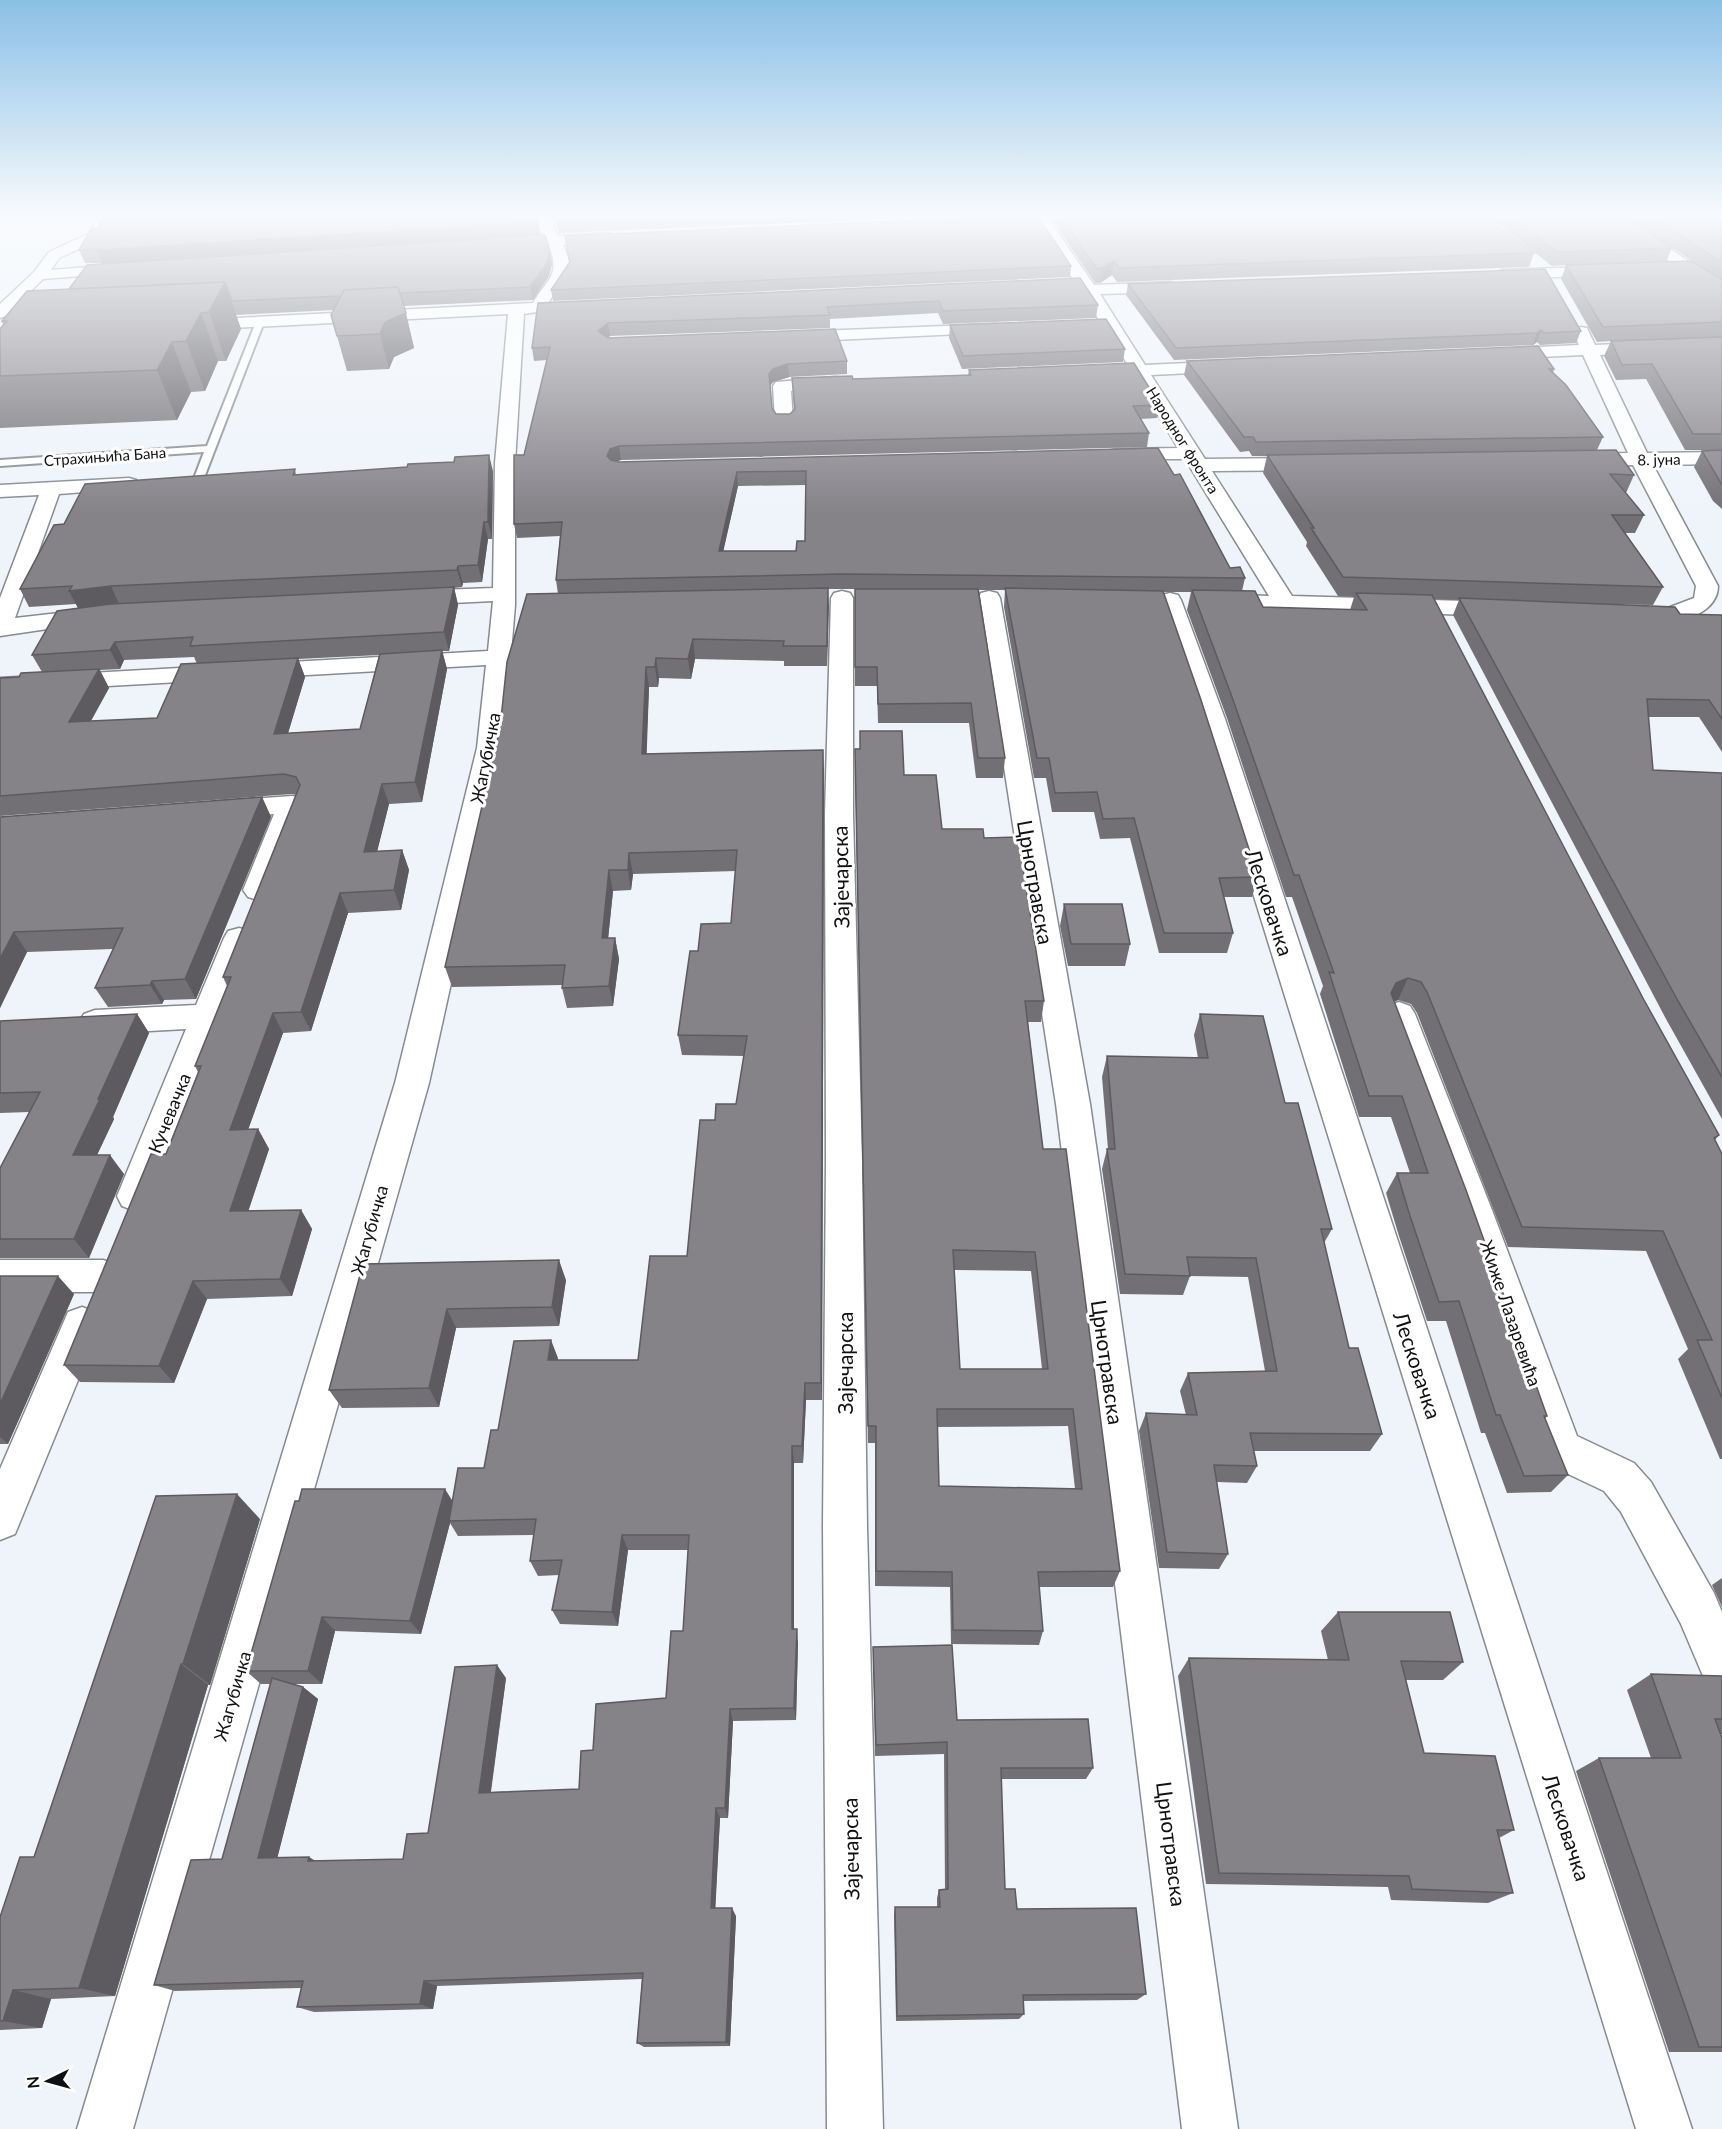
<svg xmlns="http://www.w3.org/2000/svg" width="1722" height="2129" font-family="Lato,sans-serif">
  <rect width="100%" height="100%" fill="#eff4fa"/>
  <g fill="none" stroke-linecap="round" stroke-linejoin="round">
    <!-- service casing -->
    <g stroke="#868b90" stroke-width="4">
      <path id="service" d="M260 320 264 322 202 483 193 481 204 452 0 466V460L207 446 256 322Z"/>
    </g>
    <!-- minor casing -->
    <g stroke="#868b90" stroke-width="3">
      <path id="minor" d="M99 215H113L101 239 59 258 51 270 127 264 135 269 132 272 43 279 6 316 0 318V304L34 272 49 252 90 233Z
        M538 215H552L554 230 559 236 609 233 616 237 609 241 563 245C573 268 573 273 556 291 551 297 548 305 544 311L524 314 515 463V605L511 654 513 657 511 660 503 748 429 1083 133 2129H77L395 1083 477 748 486 665 0 692V678L488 651 493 601 412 605 404 603 401 598 404 593 412 591 493 588 495 463 508 314 194 330 186 325 194 320 533 303C547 279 561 276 549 246L501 249 494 245 501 241 545 237 540 230Z
        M992 215H1127L1120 219 1050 221 1094 285 1171 282 1179 287 1171 292 1100 294 1145 365 1232 361 1238 362 1241 366 1238 370 1232 371 1151 375 1205 459 1309 458 1316 460 1319 464 1316 468 1309 470 1212 471 1292 596 1501 602 1509 604 1512 609 1509 614 1501 616 1206 606 1203 601 1206 596 1214 594 1269 596 1185 459H1109L1106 455 1109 451 1116 449 1178 448 1134 375 1094 377 1088 376 1085 372 1088 368 1128 365 1036 222H988L986 219Z
        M1602 215H1618L1722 283V295L1716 293Z
        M1609 266 1617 271 1614 274 1502 280 1494 275 1502 270Z
        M996 324 1002 326 1004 329 1002 332 792 342 784 337 792 332Z
        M1581 327 1587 328 1595 345 1722 339V349L1600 355 1647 453 1722 452V464L1653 465 1718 586C1718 610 1686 624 1665 619L1662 614 1665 609 1694 598 1696 586 1633 465 1577 466 1570 464 1567 460 1570 456 1577 454 1628 453 1583 355 1499 359 1493 358 1490 354 1493 350 1499 349 1579 345 1573 332Z
        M836 377 842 378 845 382 842 386 791 391 793 421 791 425H777L775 421 773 386 776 382Z
        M129 478 136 480 139 484 136 488 59 494 15 618 94 609 102 611 105 616 102 621 0 636V598L39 495 0 497V485Z
        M842 591 850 593 853 598V813L862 1161 867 1527 883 2129H827L823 1527 826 1161 825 813 831 598 834 593Z
        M989 591 997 593 1000 598 1090 1104 1238 2129H1182L1056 1104 978 598 981 593Z
        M1170 593 1178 595 1181 600 1225 719 1692 2129H1636L1199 719 1159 600 1162 595Z
        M292 796 302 798 306 804 273 890 268 897 258 900 248 897 243 890 274 814 220 819 210 816 206 810 210 804 220 801Z
        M239 928 250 931 254 938 153 1196 148 1206 135 1211 122 1206 117 1196 186 1029 95 1034 84 1030 79 1022 84 1014 95 1010 196 1005 224 938 228 931Z
        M1399 1002 1410 1006 1415 1014 1492 1210 1577 1436 1634 1463 1651 1482 1714 1593 1722 1612V1690L1706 1683 1681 1624 1621 1512 1604 1491 1547 1464 1530 1426 1456 1210 1383 1014 1388 1006Z
        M0 1260H103L116 1264 122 1276 116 1288 103 1292H0Z
        M82 1307 96 1312 101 1324 15 1534 0 1540V1469L68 1312Z"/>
    </g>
    <!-- service -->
    <use href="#service" fill="#fff" fill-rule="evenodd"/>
    <!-- minor -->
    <use href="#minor" fill="#fff" fill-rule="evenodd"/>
  </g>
  <!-- wall -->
  <path fill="#727075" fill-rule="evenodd" d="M554 215H971L559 233Z
    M1056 215H1484L1534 253 1529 267 1117 282 1112 275 1100 283H1095L1055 224Z
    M1487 215H1722V509L1713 501 1694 467 1702 451 1707 450H1685L1646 379 1616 380 1604 356 1611 341 1597 342 1561 279 1566 265 1552 266ZM1652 235 1708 271 1666 262 1672 248Z
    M540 235 550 252 552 264 549 276 533 300 404 306 414 348 394 357 389 369 347 371 331 315 334 310 236 315 241 329 226 361H218L205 391 191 392 177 420 0 428V329L3 325 2 321 69 289 102 264V263H85L79 250Z
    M565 236 1071 266 1070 277 553 301 551 290 569 262Z
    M1080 278 1098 305 1096 318 943 324 938 313 830 319V328L610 336 608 337 847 361V374L789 377 773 382 770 386 772 408 776 414H790L794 409 792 378 853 379 968 375 969 370 1160 405 1157 418 1141 419 1149 433 1147 447 621 460 616 461 619 462 1158 448 1230 568 1245 578 1242 591 1263 607 1350 610 1354 597 1338 596 1306 546 1307 542 1263 473 1267 456H1252L1249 451 1240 452 1184 375 1187 361 1554 369 1553 373 1603 437 1597 450 1634 475 1626 493 1644 515 1635 533H1625L1663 587 1653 605 1602 604 1680 614 1722 615V752L1699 717H1648L1653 770 1722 773V1119L1666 1019 1453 615 1459 600 1434 599 1644 1000 1719 1135 1715 1140 1722 1154V1459H1720L1678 1359 1688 1349 1646 1251 1508 1247 1417 1013 1411 1004 1398 1000 1394 1002 1547 1416 1545 1419 1568 1475 1551 1492 1507 1493 1485 1433H1481L1446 1321H1427L1399 1236 1386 1193 1397 1173H1410L1391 1117H1359L1320 994 1323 986 1292 897H1286L1227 718 1187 610 1191 592H1163L1258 877 1252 897H1224L1233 933 1227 953H1159L1130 838 1100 839 1094 812H1052L1046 778H1034L1004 607 1005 590H979L1005 758 1003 778H976L969 723H878L877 686H855V589H828L827 666H784V661L695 659 691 679 659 678 658 687H649L646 754 824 770 822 1400H806L803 1463H794V1629L798 1643 796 1720 733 1721 728 1818H720L715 1908 736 1916 730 2046 644 2047 637 2043 642 1979 437 1986 433 2009 314 2012 297 2007 301 1988 175 1991 154 1985 222 1859 270 1684H261L246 1671 452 1501 484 1468 498 1430 558 1358 557 1360H638L687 1256 715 1120 736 1104 744 1056 682 1055 678 1035 698 951 731 923 736 871 633 874 631 890 613 891 608 938H615L619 959 613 1006 567 1008 562 988V985L452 987 445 967 558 594 556 580 560 536 517 538 514 524 524 455 547 360 534 361 532 348 538 303ZM805 485V541L796 551H723L738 486ZM450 1523 458 1536 534 1535 530 1561 538 1576 559 1575 552 1610 560 1624 618 1626 628 1550H688L683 1631 666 1698 593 1750 579 1789 491 1792 506 1678 428 1833 403 1859 316 1861 277 1858 318 1699 303 1687 293 1684H322L335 1631 421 1634Z
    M1128 284 1581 331 1576 343 1540 345 1537 342 1533 345 1174 360 1126 295Z
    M950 325 1125 349 1123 362 962 369 949 338Z
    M295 469 296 475 493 471 492 539H488L482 582 463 583 462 587 454 588 458 605 449 651H442L447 669 422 802 389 804 377 851 402 850 409 870 401 910 348 913 311 1031 283 1033 248 1130 258 1129 269 1149 248 1211 301 1210 312 1229 292 1296 207 1299 174 1383 80 1382 64 1365 166 1154 198 1072 195 1066 227 986 223 977 296 795 292 794 0 816V678L19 677 42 672 32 655 78 608 76 604 29 607 20 589 64 524ZM379 655 360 729 288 733 305 677 298 659ZM194 657 197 664 157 718 91 721 109 688 100 670 120 669 124 660Z
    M855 770 904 775 942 829 984 838 1044 1001 1041 1022H1028L1043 1149 1120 1571 1113 1587H1039L1043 1631 1039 1645 951 1644 950 1587 875 1586V1443H868ZM954 1270 1031 1271 1042 1369H960ZM1068 1426 1075 1489 939 1486 937 1427Z
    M262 797 271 817 196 999 164 1000 162 1004 108 1007 95 988 113 949 27 952 0 1008V817Z
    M1064 904 1130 944 1125 966H1068L1060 926Z
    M137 1014 149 1033 113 1117 114 1119 97 1155 124 1174 89 1258H0V1168L29 1112 0 1113V1021Z
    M1200 1014 1285 1103 1332 1229 1324 1243 1349 1348 1382 1434 1370 1451H1254L1257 1466 1247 1483 1217 1482 1228 1554 1219 1569 1159 1568 1139 1431 1146 1413 1186 1415 1180 1391 1188 1373 1265 1371 1248 1277 1190 1276 1183 1295 1120 1294 1102 1169 1107 1149H1108L1102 1077 1107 1056 1198 1058 1194 1035Z
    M363 1264 566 1280 559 1326 456 1328 439 1407 342 1408 329 1390Z
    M0 1276 74 1294 8 1444H0Z
    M260 1519 210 1685H208L115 1996 51 1999 42 2028 0 2030V1917L34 1857Z
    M1722 1578V1607L1712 1585Z
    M1338 1612 1463 1662 1443 1680H1406L1424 1753 1514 1830 1499 1838 1513 1893 1488 1903 1391 1900 1388 1887 1206 1884 1178 1676 1189 1658 1328 1660 1321 1631Z
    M873 1647 957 1720 1093 1768 1086 1779H1001L1005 1889 1017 1909 1146 1994 1137 2000 1023 2001 1024 2014 1019 2019 896 2021 894 1915 895 1907H937V1898L939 1890 945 1889 944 1754 875 1756Z
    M1651 1674 1722 1676V1734H1721L1722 1738V2052H1669L1576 1771 1599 1758H1651L1627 1690Z"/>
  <!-- shaded-wall -->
  <path fill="#5d5b5f" d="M538 222 540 235 102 264 97 250Z
    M550 252 552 264 549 276 533 300 530 287Z
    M1114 261 1112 275 1100 283 1102 268Z
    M225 282 241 329 226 361 209 312Z
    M201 313 218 361 205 391 186 341Z
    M406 313 414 348 394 357 389 369 380 334 385 322Z
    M608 323 610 336 600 344 598 331Z
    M1541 330 1537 342 1533 345 1537 333Z
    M172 342 191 392 177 420 157 370Z
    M788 364 789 377 773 382 769 387V374L773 369Z
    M619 446 621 460 612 463 607 456 610 449Z
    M489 455 493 471 492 539 488 522Z
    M737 472 738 486 720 566 719 551Z
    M484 522 488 539 482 582 478 565Z
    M458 566 463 583 462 587 457 570Z
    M111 586 119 604 78 608 69 591Z
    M454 587 458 605 449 651 444 632Z
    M828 588 829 607 827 666V646Z
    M693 639 695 659 691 679 688 659Z
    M115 642 124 660 120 669 110 650Z
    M442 650 447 669 422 802 415 782Z
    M298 658 305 677 282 753 274 734Z
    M656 658 659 678 658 687 655 667Z
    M646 667 649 687 646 774 642 754Z
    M99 669 109 688 79 742 69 722Z
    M823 750 824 770 822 1400 821 1383Z
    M382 784 389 804 372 872 364 852Z
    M262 797 271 817 196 999 185 979Z
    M402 850 409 870 401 910 394 890Z
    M629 853 633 874 631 890 628 870Z
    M609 870 613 891 606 959 602 938Z
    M340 893 348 913 311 1031 301 1012Z
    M14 932 27 952 0 1008V959Z
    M615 938 619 959 613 1006 609 986Z
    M1408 978 1398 1000 1386 1005 1396 983Z
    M152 981 164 1000 162 1004 150 985Z
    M273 1013 283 1033 241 1149 230 1130Z
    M137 1014 149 1033 113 1117 114 1119 88 1174 73 1155Z
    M258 1129 269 1149 242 1230 230 1211Z
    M110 1155 124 1174 89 1258 74 1239Z
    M301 1210 312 1229 292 1296 280 1279Z
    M559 1260 566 1280 559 1326 552 1307Z
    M58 1276 74 1294 8 1444 0 1437V1404Z
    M193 1281 207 1299 174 1383 159 1366Z
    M447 1309 456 1328 439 1407 429 1388Z
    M551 1340 558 1358 555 1377 548 1360Z
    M805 1383 806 1400 803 1463 802 1446Z
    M792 1446 794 1463V1643L792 1629Z
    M445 1489 455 1505 449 1521 450 1523 421 1634 410 1621Z
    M237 1494 260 1519 210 1685 183 1664Z
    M622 1535 628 1550 618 1626 612 1612Z
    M322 1617 335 1631 322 1684 308 1671Z
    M797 1629 798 1643 796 1720 794 1708Z
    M181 1664 208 1685 115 1996 79 1988Z
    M497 1665 506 1678 489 1803 479 1793Z
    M303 1687 318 1699 275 1867 258 1858Z
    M730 1709 733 1721 728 1818 725 1808Z
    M716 1808 720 1818 715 1916 711 1908Z
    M309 1857 324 1866 308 1861Z
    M732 1908 736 1916 730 2046 726 2042Z
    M424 1981 437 1986 433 2009 420 2004Z
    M13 1990 51 1999 42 2028 3 2021Z"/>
  <!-- building -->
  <path fill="#858288" stroke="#5d5b5f" stroke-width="1.5" fill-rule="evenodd" d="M104 215H537L538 222 97 250 98 249 79 250 90 230 98 227Z
    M556 215H659L557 219Z
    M1037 215 1071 266 551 290 570 262 565 236Z
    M1059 215H1484L1534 253 1119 268 1114 261 1102 268 1097 269Z
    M1508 215H1624L1672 248 1557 252Z
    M1648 215H1722V262Z
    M545 235 550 252 547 263 530 287 400 293 398 287 344 290 341 296 232 301 225 282 69 289 87 265Z
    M1691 261 1722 279V322L1603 327 1566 265Z
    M1545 269 1581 331 1544 333 1541 330 1537 333 1176 348 1128 284Z
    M1080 278 1098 305 943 311 939 301 827 307 830 315 608 323 598 331 608 338 835 329 847 361 788 364 773 369 769 374 772 408 776 414H790L795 409 792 378 852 376 853 379 971 375 969 370 1134 363 1160 405 1133 406 1149 433 619 446 610 449 607 456 611 460 619 462 1158 448 1174 475 1180 474 1230 568 1240 567 1245 578 842 574 556 580 562 522 514 524V455H524L550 347 532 348 538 303ZM806 471 805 541H797L796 551H719L737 472Z
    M225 282 209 312 201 313 186 341 172 342 157 370 0 376V329L7 321H2L27 291Z
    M398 287 406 313 385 322 380 334 337 336 331 315 344 290Z
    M1106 319 1125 349 963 356 950 325Z
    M1722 337V434H1693L1652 364 1622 365 1611 341Z
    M1538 346 1554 369H1549L1566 385 1603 437 1256 442 1253 437H1244L1187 361Z
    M1616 450 1634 475 1610 474 1644 515H1612L1663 587 1343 577 1311 528H1314L1267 455Z
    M1722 450V485L1702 451Z
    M489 455 488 522H484L478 565 458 566 457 570 111 586 69 591 72 586 20 589 54 525 64 524 85 484 295 469 293 475 407 467 408 464 454 462 455 457Z
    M454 587 444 632 190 646 193 637 115 642 110 650 32 655 57 611 110 604Z
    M828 588 827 646H783L784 641 693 639 688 659 656 658 655 667H646L642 754 823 750 821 1383H805L802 1446H792V1629H797L794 1708 730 1709 725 1808H716L711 1908H732L726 2042 637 2043 643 1973 424 1981 420 2004 297 2007 303 1981 154 1985 191 1860 222 1859 272 1678 303 1687 258 1858 309 1857 308 1861 403 1859 407 1834 428 1833 455 1667 497 1665 479 1793 579 1789 581 1751 593 1750 596 1704 666 1698 671 1631H683L689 1535H622L612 1612 552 1610 562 1560 530 1561 536 1519 449 1521 458 1468H484L491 1430H498L514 1341 551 1340 548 1360H638L650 1256H687L700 1120H715L716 1104H736L747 1036 678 1035 690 951H698L701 924 731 923 737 850 629 853 628 870H609L602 938H615L609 986 562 988 565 965 445 967 500 728 507 662 527 594Z
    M1005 588 1163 591 1201 700 1258 877 1219 878 1233 933H1164L1134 818 1103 819 1097 792 1055 793 1049 758H1037Z
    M855 589H978L1005 758H978L971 703 878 704 877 667H855Z
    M1192 590 1255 591 1263 607 1367 610 1356 593 1432 595 1644 1000 1719 1135 1714 1138 1722 1154V1398L1697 1340H1712L1663 1231 1522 1227 1427 992 1421 982 1408 978 1396 983 1391 993 1466 1190 1547 1416H1544L1568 1475 1524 1476 1500 1415H1496L1459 1301 1439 1302 1410 1216 1397 1173H1428L1402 1096H1369L1329 972 1334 973 1299 875H1294L1232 697Z
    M1459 598 1675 607 1680 614 1722 615V719L1709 700 1647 699 1653 770 1722 773V1077L1678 1001Z
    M442 650 415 782 382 784 364 852 402 850 394 890 340 893 301 1012 273 1013 230 1130 258 1129 230 1211 301 1210 280 1279 193 1281 159 1366 64 1365 151 1154H166L201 1066H195L231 977H223L300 785 296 777 284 774 0 796V678L19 677 21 673 99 669 69 722 157 718 181 664 298 658 274 734 360 729 380 654Z
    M860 731H902L904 775H936L942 829H983L984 838 1018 837 1044 1001H1025L1043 1149H1066L1120 1571 1038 1572 1043 1631 953 1630 952 1572 876 1571V1426H868L855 749H860ZM953 1250 1035 1252 1048 1369H960ZM937 1409H1073L1082 1489 939 1486Z
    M262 797 185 979 152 981 150 985 95 988 123 928 14 932 0 959V817Z
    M1064 904H1122L1130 944H1071Z
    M137 1014 98 1099H100L73 1155H110L74 1239H0V1168L40 1092 0 1093V1021Z
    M1200 1014 1263 1016 1285 1103H1298L1332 1229H1321L1349 1348H1358L1382 1434 1250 1433 1257 1466 1214 1465 1228 1554 1167 1552 1146 1413 1197 1415 1188 1373 1277 1371 1256 1258 1187 1257 1190 1276 1125 1274 1107 1149H1115L1107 1056 1208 1058Z
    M559 1260 552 1307 447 1309 429 1388 329 1390 363 1264Z
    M0 1276H58L0 1404Z
    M302 1489H445L410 1621 322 1617 308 1671H246L295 1501H299Z
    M237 1494 183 1664H181L79 1988 13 1990 3 2021H0V1917L20 1857H34L156 1496Z
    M1338 1612H1450L1463 1662 1401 1661 1424 1753 1495 1756 1514 1830H1497L1513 1893 1412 1889 1409 1876 1219 1873 1189 1658 1349 1660Z
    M952 1645 957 1720 1088 1719 1093 1768H1001L1005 1889H1015L1017 1909 1136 1908 1146 1994 1023 1995 1024 2014 897 2016 895 1907H940L939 1890 948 1889 947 1742 876 1745 873 1647Z
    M1651 1674 1722 1676V1719H1715L1722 1738V2047H1699L1599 1758H1681Z"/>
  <!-- sky -->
  <linearGradient id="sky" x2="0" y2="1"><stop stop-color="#8ac0e6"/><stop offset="0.42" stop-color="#f8fafd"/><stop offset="1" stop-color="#f8fafd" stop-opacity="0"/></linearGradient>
  <rect width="1722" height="513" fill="url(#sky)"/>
  <g text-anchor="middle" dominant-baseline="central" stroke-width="6" stroke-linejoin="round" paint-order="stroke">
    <!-- far-street labels -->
    <g font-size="15" fill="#0f1012" stroke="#fff">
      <text transform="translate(1183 440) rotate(58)">Народног фронта</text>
      <text transform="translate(105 456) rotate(-4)">Страхињића Бана</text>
      <text transform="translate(1659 459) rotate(-1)">8. јуна</text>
    </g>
    <!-- street labels -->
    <g font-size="18" fill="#0f1012" stroke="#fff">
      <text transform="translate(485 758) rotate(-79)">Жагубичка</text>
      <text transform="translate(169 1113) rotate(-68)">Кучевачка</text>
      <text transform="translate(369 1230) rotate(-74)">Жагубичка</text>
      <text transform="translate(1511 1313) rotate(71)">Жиже Лазаревића</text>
      <text transform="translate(232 1696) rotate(-74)">Жагубичка</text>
    </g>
    <!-- near-street labels -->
    <g font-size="21" fill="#0f1012" stroke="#fff">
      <text transform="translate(840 877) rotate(-91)">Зајечарска</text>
      <text transform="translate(1036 882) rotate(80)">Црнотравска</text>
      <text transform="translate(1270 902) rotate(72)">Лесковачка</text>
      <text transform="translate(1108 1362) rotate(82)">Црнотравска</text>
      <text transform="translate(844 1363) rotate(-90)">Зајечарска</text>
      <text transform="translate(1418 1365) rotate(72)">Лесковачка</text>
      <text transform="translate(1567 1827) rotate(72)">Лесковачка</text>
      <text transform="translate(1172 1844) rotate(83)">Црнотравска</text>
      <text transform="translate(850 1849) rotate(-91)">Зајечарска</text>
    </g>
  </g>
  <!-- north arrow -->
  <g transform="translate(48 2081) rotate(265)" stroke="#ffffff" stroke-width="4.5" paint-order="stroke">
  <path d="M0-4.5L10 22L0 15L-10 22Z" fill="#0f1012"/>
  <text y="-9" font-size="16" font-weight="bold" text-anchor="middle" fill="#0f1012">N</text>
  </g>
</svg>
